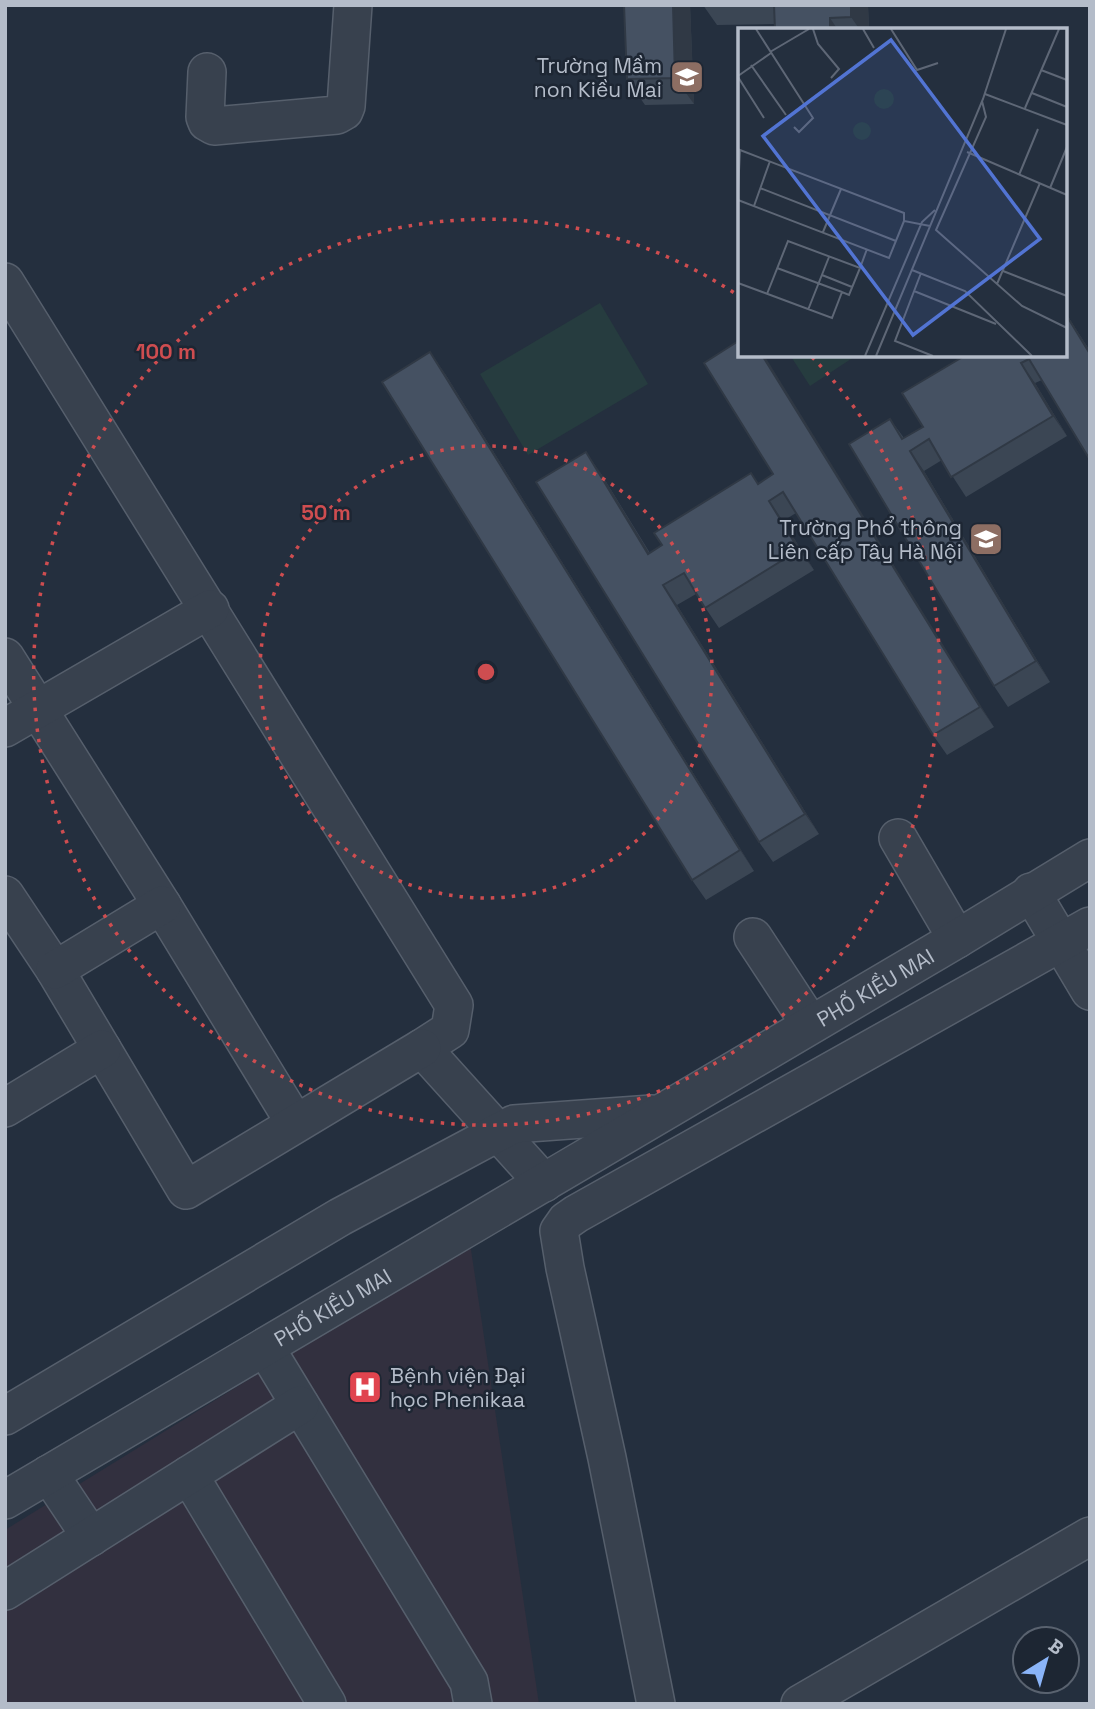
<svg xmlns="http://www.w3.org/2000/svg" width="1095" height="1709" font-family="'Space Grotesk',sans-serif">
  <rect width="100%" height="100%" fill="#242f3e"/>
  <!-- medical -->
  <path fill="#32303f" d="M470 1243 539 1704H5V1530Z"/>
  <!-- green -->
  <path fill="#263c3f" d="M600 303 648 384 528 455 480 374Z
    M790 355H857L810 386Z"/>
  <g fill="none" stroke-linecap="round" stroke-linejoin="round">
    <!-- minor casing -->
    <g stroke="#565f6c" stroke-width="40">
      <g id="minor">
        <path d="M207 72 205 117 207 122 214 126 337 115 344 111 346 106 353 5"/>
        <path d="M5 282 454 1005 450 1030 422 1048 544 1183"/>
        <path d="M5 657 162 905 295 1123"/>
        <path d="M5 728 210 609"/>
        <path d="M898 838 957 939"/>
        <path d="M1031 892 1090 991"/>
        <path d="M5 895 55 970 186 1190 422 1048"/>
        <path d="M753 937 810 1024"/>
        <path d="M55 970 162 905"/>
        <path d="M5 1108 102 1049"/>
        <path d="M265 1347 469 1682 473 1704"/>
        <path d="M5 1416 340 1217 514 1124 652 1114"/>
        <path d="M49 1474 91 1537"/>
        <path d="M189 1475 327 1704"/>
        <path id="s1" d="M5 1500 957 939 1090 858"/>
        <path d="M5 1591 300 1405"/>
        <path d="M656 1704 607 1458 565 1268 559 1231 566 1221 576 1214 1090 926"/>
        <path d="M800 1704 1090 1536"/>
      </g>
    </g>
    <!-- minor -->
    <use href="#minor" stroke="#38414e" stroke-width="37"/>
  </g>
  <!-- wall -->
  <path fill="#3b4654" d="M690 5 694 104 645 105 627 79Z
    M703 5H868L869 30H775L774 24 717 25Z
    M1065 312 1090 351V460L1042 380 1035 383 1067 436 966 497 942 460 924 471 1050 682 1008 707 994 686 849 444 890 419 904 438 923 427 902 393 966 355H1065Z
    M740 340 994 727 947 755 933 735 796 513 783 521 814 570 719 628 696 594 677 605 819 834 773 862 759 842 600 472 650 553 773 474Z
    M444 372 754 871 706 900 692 880Z"/>
  <!-- shaded-wall -->
  <path fill="#303945" d="M673 5H690L694 104 675 78Z
    M851 5H868L869 30H860L851 17Z
    M830 18 838 30H830Z
    M1065 312 1090 351V354L1065 313Z
    M430 352 444 372 754 871 740 850Z
    M762 355H764L994 727 980 707Z
    M1022 365 1035 383 1067 436 1053 416Z
    M910 451 924 471 1050 682 1036 661Z
    M586 452 600 472 662 574 648 554Z
    M769 501 783 521 814 570 799 550Z
    M663 585 677 605 819 834 805 814Z"/>
  <!-- building -->
  <path fill="#455162" stroke="#303945" stroke-width="2" d="M624 5H673L675 78 627 79Z
    M774 5H851V17L830 18V30H775Z
    M1065 313 1090 354V460L1029 359 1021 363 1053 416 951 477 929 439 910 451 1036 661 994 686 849 444 890 419 902 439 923 427 902 393 966 355H1065Z
    M740 340V355H762L980 707 933 735 783 492 769 501 799 550 705 608 684 573 663 585 805 814 759 842 536 482 586 452 648 554 662 545 654 533 751 473 758 484 773 474 704 363Z
    M430 352 740 850 692 880 382 382Z"/>
  <!-- distance rings -->
  <g fill="none" stroke="#ce4d50" stroke-width="3.5" stroke-dasharray="3.5 7">
    <circle cx="486" cy="672" r="226"/>
    <path d="M812 357A453 453 0 1 1 739 296"/>
  </g>
  <!-- icons -->
  <defs>
    <g id="school-square" transform="scale(1.75)"><rect x="-9" y="-9" width="18" height="18" rx="4" fill="#8d6e63" stroke="#1d2633"/><path d="M0-5L7-2L0 1L-7-2ZM-4 1L0 2.5L4 1V4Q0 6-4 4Z" fill="#fff"/></g>
    <g id="hospital-square" transform="scale(1.75)"><rect x="-9" y="-9" width="18" height="18" rx="4" fill="#e0444e" stroke="#1d2633"/><path d="M-5-5h3v3.5h4V-5h3V5h-3V1.5h-4V5h-3Z" fill="#fff"/></g>
  </defs>
  <g fill-rule="evenodd">
    <use href="#school-square" x="687" y="77"/>
    <use href="#school-square" x="986" y="539"/>
    <use href="#hospital-square" x="365" y="1387"/>
  </g>
  <g text-anchor="middle" dominant-baseline="central" stroke-width="5" stroke-linejoin="round" paint-order="stroke">
    <!-- poi labels -->
    <g font-size="21" fill="#b4bcc9" stroke="#1d2633" text-anchor="end">
      <text x="662" y="65">Trường Mầm<tspan x="662" dy="24">non Kiều Mai</tspan></text>
      <text x="962" y="527">Trường Phổ thông<tspan x="962" dy="24">Liên cấp Tây Hà Nội</tspan></text>
      <text x="390" y="1375" text-anchor="start">Bệnh viện Đại<tspan x="390" dy="24">học Phenikaa</tspan></text>
    </g>
    <!-- street labels -->
    <g font-size="21" fill="#b4bcc9" stroke="#1d2633">
      <text stroke="none"><textPath href="#s1" startOffset="1010">PHỐ KIỀU MAI</textPath></text>
      <text stroke="none"><textPath href="#s1" startOffset="380">PHỐ KIỀU MAI</textPath></text>
    </g>
  </g>
  <!-- overview -->
  <g transform="translate(738 28)">
    <rect width="329" height="329" fill="#242f3e"/>
    <path d="M136 71a10 10 0 1 1 20 0a10 10 0 1 1-20 0ZM115 103a9 9 0 1 1 18 0a9 9 0 1 1-18 0Z" fill="#263c3f"/>
    <path fill="none" stroke="#5e6776" stroke-width="2" d="M18 1 75 90 61 104 56 99M75 1 80 16 101 41 93 50M125 1 136 20M153 1 179 42 200 35M32 24 71 1M13 37 48 87M303 42 329 52M0 48 33 25M0 49 26 90M294 65 329 79M247 66 329 97M244 73 248 89 198 202 284 278 329 300M287 80 321 1M229 124 329 167M281 147 300 101M22 160 158 213M312 160 329 119M0 164 2 122 166 185V193L192 198M0 172 151 230 166 193M16 178 32 133M85 204 103 161M39 240 104 264M174 242 227 263 294 328M265 243 329 268M183 245 157 313 195 328M84 247 114 259M0 255 94 290 104 264 111 267 122 240M259 256 302 155M176 263 258 296M29 266 50 213 122 240 129 221M70 282 91 229M127 328 184 194 197 182M138 328 245 71 268 1"/>
    <path fill="#5274d3" fill-opacity="0.15" stroke="#5274d3" stroke-width="3.5" d="M153 12 302 211 175 307 25 108Z"/>
    <rect width="329" height="329" fill="none" stroke="#b4bcc9" stroke-width="3.5"/>
  </g>
  <circle cx="486" cy="672" r="10" fill="#ce4d50" stroke="#1d2633" stroke-width="3.5"/>
  <g font-size="21" text-anchor="middle" font-weight="bold" fill="#ce4d50" stroke="#1d2633" stroke-width="5" stroke-linejoin="round" paint-order="stroke">
    <text x="166" y="359">100 m</text>
    <text x="326" y="520">50 m</text>
  </g>
  <!-- border -->
  <rect width="1095" height="1709" fill="none" stroke="#b4bcc9" stroke-width="14"/>
  <!-- north arrow -->
  <g transform="translate(1046 1660) rotate(37)"><circle r="33" fill="#1d2633" stroke="#59626f" stroke-width="2"/>
  <path d="M0-5L12 26L0 18L-12 26Z" fill="#8ab4f8"/>
  <text y="-10" font-size="19" font-weight="bold" text-anchor="middle" fill="#b4bcc9">B</text>
  </g>
</svg>
